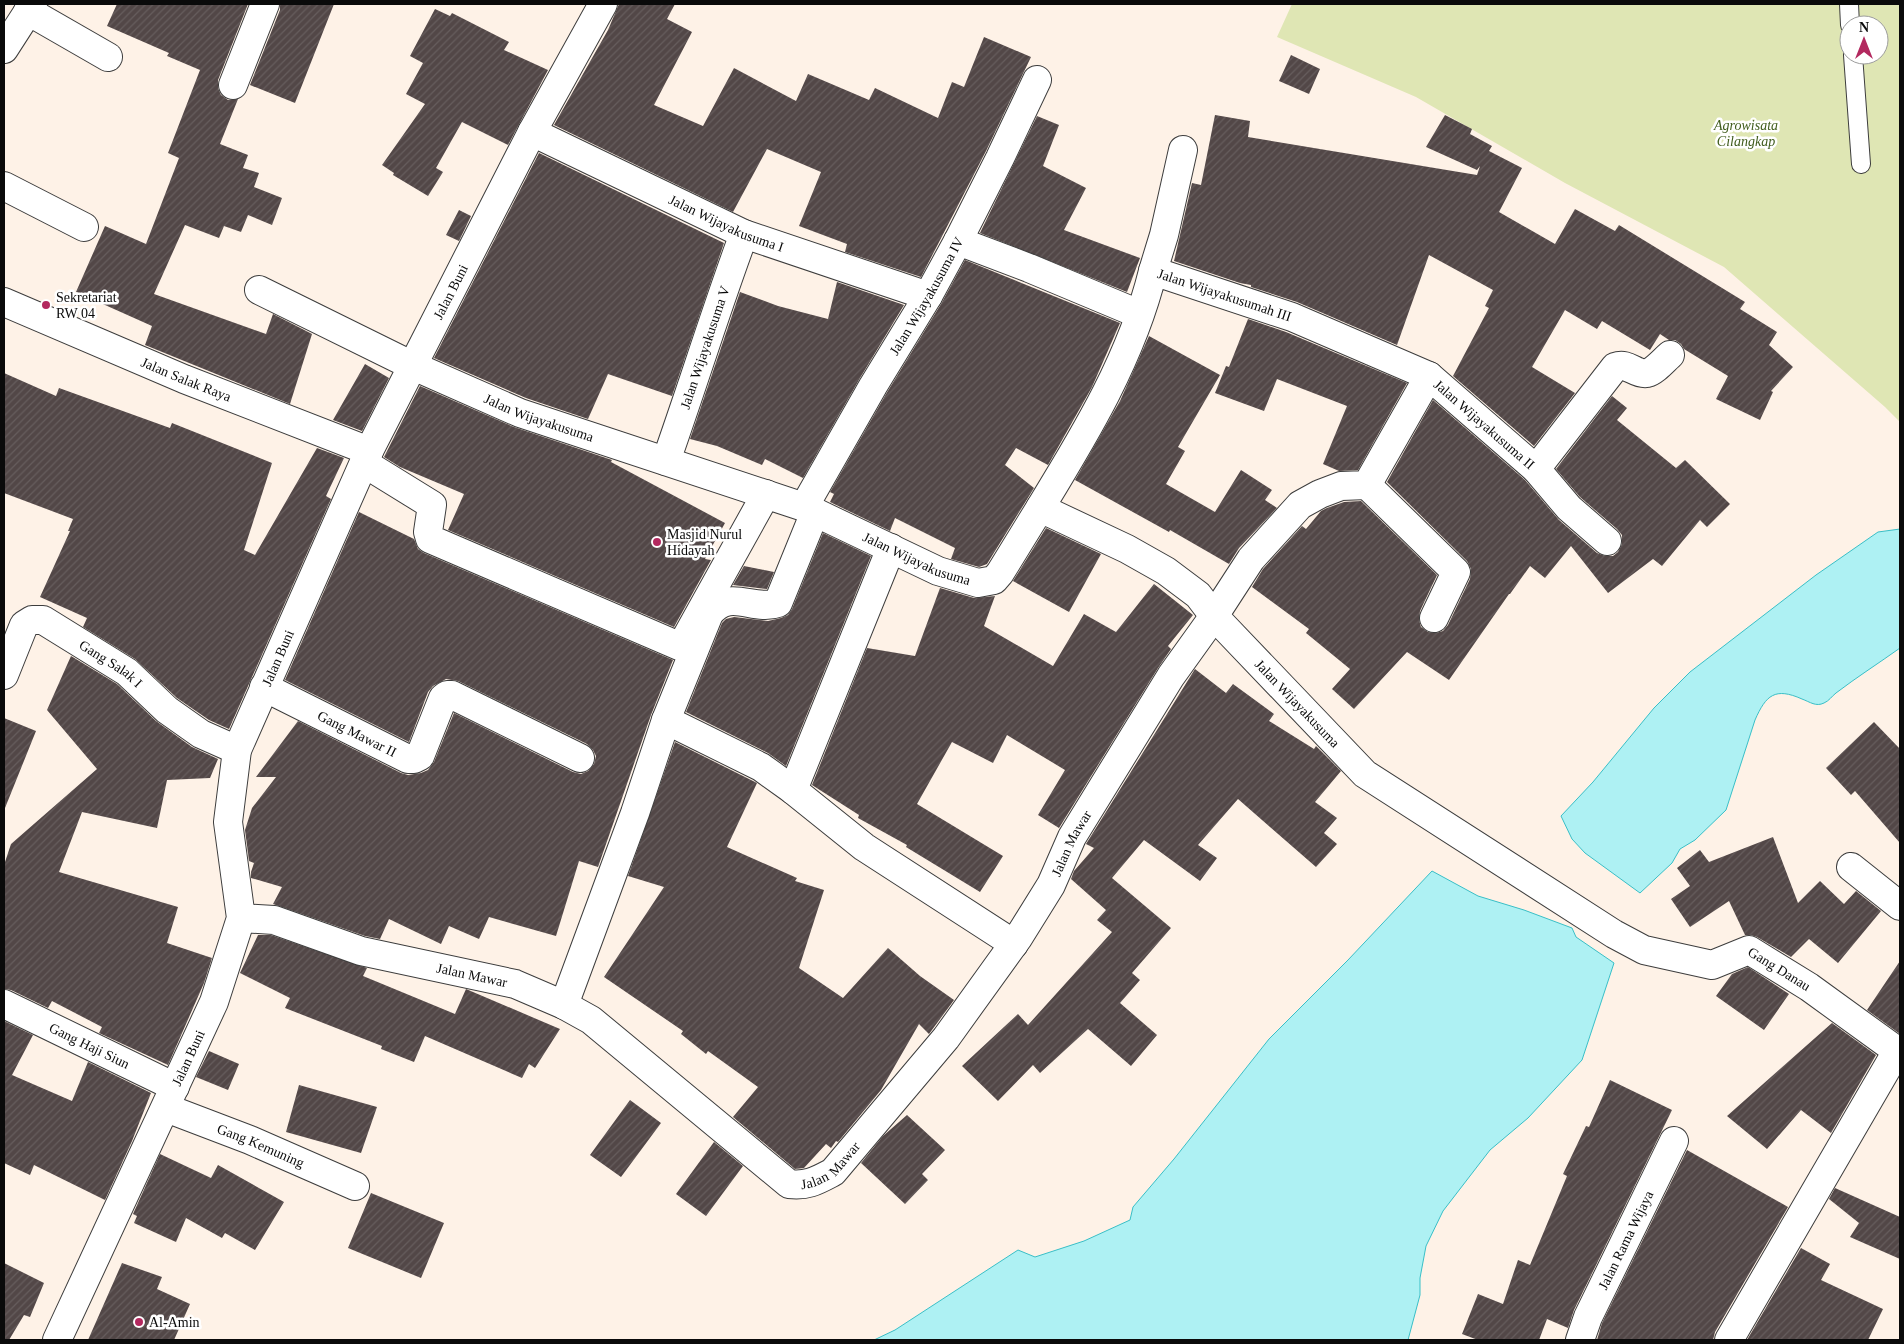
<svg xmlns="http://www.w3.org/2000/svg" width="1904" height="1344" font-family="'Times New Roman',serif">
  <defs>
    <pattern id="building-hatch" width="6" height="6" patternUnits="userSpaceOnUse" patternTransform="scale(1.25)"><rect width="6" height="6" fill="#524747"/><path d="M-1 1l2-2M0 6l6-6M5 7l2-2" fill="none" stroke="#665d5d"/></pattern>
  </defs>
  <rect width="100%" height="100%" fill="#fef2e7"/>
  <!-- grass -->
  <path fill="#dfe6b4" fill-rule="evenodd" d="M1292 4H1900V422L1885 407 1724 267 1565 183 1416 97 1277 37ZM1849 25H1879V55H1849Z"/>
  <!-- water -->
  <path fill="#aef1f3" stroke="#39bfc7" d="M1900 529V648C1879 663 1857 677 1836 693 1832 696 1829 701 1824 703 1816 707 1810 702 1802 699 1775 687 1766 695 1755 720L1726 810 1695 840 1680 849 1672 863 1640 893 1585 853 1572 839 1561 816 1593 782 1654 708 1690 672 1816 575 1878 532Z
    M1432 871 1478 896 1524 910 1572 928 1576 937 1614 963 1582 1060 1528 1118 1490 1150 1443 1211 1426 1246 1420 1278V1295L1408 1340H874L895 1330 1018 1250 1035 1257 1084 1241 1130 1220 1133 1207 1174 1159 1269 1039 1348 960Z"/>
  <!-- building -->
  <path fill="url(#building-hatch)" d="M117 4H248L218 80V88L221 95 228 100 238 99 220 144 248 155 243 168 259 173 254 187 282 198 272 225 248 215 241 232 224 226 219 238 185 225 154 294 266 334 273 314 312 334 290 404 145 345 152 326 76 292 105 226 146 244 179 158 168 153 200 70 167 56 169 53 107 26Z
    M280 4H334L295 103 250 85 280 10Z
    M619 4H675L667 19 692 32 654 105 703 126 734 68 796 101 808 74 869 100 875 88 938 118 952 82 964 87 984 37 1031 57 986 151 921 277 845 252 847 244 799 226 821 172 767 149 733 212 554 125 608 30Z
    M435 9 450 16 452 13 509 42 504 50 548 70 508 145 462 122 436 168 443 172 428 196 393 175 394 173 382 165 425 104 406 94 423 63 410 56Z
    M1291 55 1320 69 1309 94 1279 81Z
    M1215 115 1250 121 1248 137 1477 175 1480 166 1477 170 1426 147 1445 115 1472 129 1470 134 1492 146 1489 151 1522 168 1499 212 1555 244 1575 209 1615 231 1619 225 1745 302 1740 309 1777 332 1769 345 1793 367 1771 391 1773 392 1760 420 1716 399 1728 376 1684 349 1681 344 1675 340H1669L1660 334 1650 350 1602 321 1597 329 1565 310 1532 367 1575 393 1534 446 1453 376 1489 308 1485 306 1493 290 1429 255 1397 345 1297 302 1251 287V285L1240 283 1174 261 1192 183 1201 185Z
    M1037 116 1059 125 1043 166 1086 188 1064 230 1140 258 1127 292 980 233Z
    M539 153 724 243 672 396 608 374 588 419 526 398 434 358Z
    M459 210 471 216 459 241 446 235Z
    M965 260 1120 323 1092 387 1048 465 1016 448 1005 465 1034 488 987 564 979 567 951 559 955 548 895 518 890 531 830 502 834 494 830 492 886 394 941 304Z
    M837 282 904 305 860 378 803 478 765 459 762 465 717 446 690 439 740 292 778 306 828 319Z
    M1248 319 1286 332 1407 383 1358 470 1339 471 1323 464 1347 406 1277 379 1264 411 1215 393 1226 366 1229 367Z
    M1149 336 1220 375 1178 447 1185 451 1166 484 1215 512 1241 470 1272 490 1265 500 1277 508 1239 548 1229 564 1170 530 1169 532 1075 480 1120 401Z
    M365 364 389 378 362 431 333 420Z
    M4 373 56 396 59 388 170 428 172 423 272 463 244 550 255 555 317 448 344 458 326 496 331 499 229 729 209 720 177 698 135 659 83 627 87 618 40 597 70 531H68L73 519 4 493Z
    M420 386 514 427 612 460 611 462 725 523 705 559 711 560 674 627 448 530 464 494 400 467 384 457Z
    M1612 396 1627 408 1617 420 1676 468 1685 460 1730 504 1707 527 1700 520 1662 566 1653 559 1608 593 1571 546 1545 578 1530 566 1510 594H1509L1449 680 1407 652 1354 709 1332 689 1350 669 1306 633 1309 629 1252 587 1263 569 1302 526 1306 529 1321 511 1327 508 1344 502 1361 501 1437 575 1420 611 1419 620 1421 627 1428 632 1436 633 1443 631 1448 625 1470 579 1471 569 1467 561 1387 482 1433 400 1525 480 1559 520 1597 553 1605 556H1613L1618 552 1622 544V535L1617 529 1580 497 1556 469Z
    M359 512 414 539 418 549 424 553 673 660 651 715 598 867 579 861 556 936 489 917 479 939 449 926 441 944 389 919 380 939 365 936 273 904 282 887 251 878V872L254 863 249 861 245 830 252 808 276 777H256L298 721 401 773 408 775 421 773 428 770 434 762 454 713 573 772 581 774 588 771 594 764 596 756 593 750 587 744 458 681 446 679 433 686 428 692 409 742 285 680Z
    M1046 528 1101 554 1069 612 1013 581Z
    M823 533 871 556 786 766 768 753 686 712 722 623 726 619 734 617 768 621 781 618 788 615 792 609Z
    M744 566 774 572 767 589 733 585Z
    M1154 584 1193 615 1168 646 1171 649 1158 668 1059 828 1038 815 1065 770 1007 735 993 763 952 742 917 804 1003 856 980 892 906 847 907 845 858 818 859 815 812 785 867 648 915 656 940 588 974 598 995 596 984 626 1053 666 1084 614 1116 632Z
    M71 656 117 684 156 721 192 747 218 759 210 778 167 780 157 828 82 812 59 872 178 907 167 943 212 958 204 983 168 1065 99 1033 102 1027 52 1001 48 1008 11 990 4 989V865L11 844 97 769 47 710Z
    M1195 669 1226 693 1233 684 1274 714 1269 721 1314 749 1316 746 1341 771 1315 802 1337 818 1324 833 1337 844 1316 867 1238 799 1198 845 1217 858 1200 881 1144 840 1112 878 1171 928 1132 973 1140 980 1120 1003 1157 1035 1131 1066 1088 1029 1040 1073 1033 1065 998 1101 962 1066 1018 1014 1028 1025 1112 932 1097 920 1106 910 1071 879 1074 871 1094 848 1086 844Z
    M4 718 36 731 5 808 4 807Z
    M1874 722 1900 749V843L1855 791 1851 795 1826 768Z
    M675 742 757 783 727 847 797 878 795 881 824 890 799 968 843 998 888 948 920 976 954 1000 929 1034 919 1024 881 1090 838 1142 836 1141 831 1148 826 1144 804 1168 795 1169 733 1117 758 1087 708 1051 706 1054 681 1034 683 1031 604 977 664 887 628 876Z
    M1773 837 1798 903 1820 881 1844 904 1856 891 1881 911 1838 963 1809 939 1791 957 1757 937 1751 935H1745L1729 901 1690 927 1671 899 1690 886 1677 868 1700 850 1709 862Z
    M258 935H271L367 968 363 976 455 1014 466 989 560 1029 535 1068 529 1064 522 1078 425 1036 414 1062 381 1049 382 1046 285 1008 290 998 240 973Z
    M1900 961V1034L1867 1010Z
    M1748 967 1789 994 1764 1030 1716 996 1732 974Z
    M4 1021 33 1035 12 1075 72 1101 88 1062 151 1093 132 1141 105 1200 34 1165 30 1175 4 1163Z
    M1832 1023 1876 1055 1831 1133 1801 1110 1767 1149 1727 1116Z
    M209 1051 239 1064 228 1090 196 1077Z
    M1610 1080 1672 1110 1574 1310 1568 1328 1547 1319 1539 1340H1478L1462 1334 1478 1294 1503 1304 1518 1260 1530 1265 1567 1176 1563 1174 1586 1126 1589 1127Z
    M299 1085 377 1107 361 1153 286 1132Z
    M630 1100 661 1123 621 1177 590 1155Z
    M907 1115 945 1150 922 1174 928 1180 905 1204 861 1163 883 1136Z
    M714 1142 743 1166 706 1216 676 1194Z
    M1687 1150 1788 1207 1715 1332 1713 1340H1597L1602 1323Z
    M160 1154 211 1178 218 1165 284 1202 255 1250 225 1233 222 1238 186 1218 176 1242 134 1223 137 1216 133 1214Z
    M1835 1188 1900 1217V1259L1850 1237 1859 1223 1829 1199Z
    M371 1193 444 1223 421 1278 348 1248Z
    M1801 1248 1830 1264 1821 1280 1883 1309 1868 1340H1747Z
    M4 1263 44 1283 30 1317 24 1315 9 1340H4Z
    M122 1263 162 1277 157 1289 190 1304 174 1340H88Z"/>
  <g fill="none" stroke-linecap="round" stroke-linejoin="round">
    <!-- lane casing -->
    <g stroke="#3d3d3d" stroke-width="20">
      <path id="lane" d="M1849 4 1850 25
        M1853 55 1861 164"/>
    </g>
    <!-- street casing -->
    <g stroke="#3d3d3d" stroke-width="30">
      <g id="street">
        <path d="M28 11 108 57"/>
        <path d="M4 49 33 4"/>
        <path d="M233 85 265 4"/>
        <path id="s1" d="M532 132 744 234 928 296"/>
        <path d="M4 186 84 227"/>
        <path d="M958 241 1029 268 1139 314"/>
        <path d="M1153 271 1164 235 1183 150"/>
        <path id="s2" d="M259 290 411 365 520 413 804 507 938 571 978 583 994 580 1000 573 1040 508 1127 549 1166 571 1198 595 1214 616 1365 774 1614 934 1644 950 1712 965 1749 950 1809 987 1900 1053"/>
        <path id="s3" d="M4 302 184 379 369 451"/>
        <path id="s4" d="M666 461C693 385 716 309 744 234"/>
        <path d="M364 463 432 505 428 532 430 539 679 646 682 645 766 494"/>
        <path d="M1536 469 1569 508 1607 541"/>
        <path d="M1367 485 1456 572 1434 618"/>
        <path id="s5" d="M804 507 873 386 928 296 958 241 1000 158 1037 80"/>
        <path id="s6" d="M1040 508C1086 433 1132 357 1153 271L1292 317 1429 376"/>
        <path id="s7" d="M4 675 24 625 32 620H43L127 672 167 710 201 734 237 750"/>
        <path id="s8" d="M264 687 408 759H414L420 756 443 698 447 695H452L580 758"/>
        <path d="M666 720 761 767 793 790 864 847 1014 944"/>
        <path d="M793 790 891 548"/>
        <path d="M1851 867 1900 906"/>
        <path id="s9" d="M241 918 274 920 361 951 515 984 564 1005 591 1020 789 1184C808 1186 816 1181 833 1172L946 1038 1018 938 1051 885 1072 837 1171 676 1214 616 1251 559 1300 505 1320 494 1341 486 1367 485 1429 376 1536 469 1615 367C1629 362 1635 375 1647 373 1655 371 1664 360 1670 355"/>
        <path id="s10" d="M4 1004 175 1087"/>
        <path d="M564 1005 635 813 666 720 709 614C730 587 753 612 778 603L815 512"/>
        <path id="s11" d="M166 1108 250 1140 355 1186"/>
        <path id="s12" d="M57 1340 214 1002 241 918 228 822 237 750 369 451 532 132 603 4"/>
        <path id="s13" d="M1580 1340 1588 1317 1674 1141"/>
        <path d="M1729 1340 1897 1051"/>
      </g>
    </g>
    <!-- lane -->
    <use href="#lane" stroke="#fff" stroke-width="18"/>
    <!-- street -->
    <use href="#street" stroke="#fff" stroke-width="28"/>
  </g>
  <!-- markers -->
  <g fill="#b3295f" stroke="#fff" stroke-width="2">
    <circle cx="46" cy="305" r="5"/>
    <circle cx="657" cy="542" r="5"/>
    <circle cx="139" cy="1322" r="5"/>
  </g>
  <g text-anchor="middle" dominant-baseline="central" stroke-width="5" stroke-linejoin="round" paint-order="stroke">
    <!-- park labels -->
    <g font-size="14" font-style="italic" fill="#415d1e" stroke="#fff">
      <text x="1746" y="125">Agrowisata<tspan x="1746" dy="16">Cilangkap</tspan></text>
    </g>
    <!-- street labels -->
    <g font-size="14" fill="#0a0a0a" stroke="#fff">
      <text stroke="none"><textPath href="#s1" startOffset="215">Jalan Wijayakusuma I</textPath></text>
      <text stroke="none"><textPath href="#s12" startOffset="1136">Jalan Buni</textPath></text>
      <text stroke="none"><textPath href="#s5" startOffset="244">Jalan Wijayakusuma IV</textPath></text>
      <text stroke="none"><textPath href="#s6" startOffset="339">Jalan Wijayakusumah III</textPath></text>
      <text stroke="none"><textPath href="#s4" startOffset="120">Jalan Wijayakusuma V</textPath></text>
      <text stroke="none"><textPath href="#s3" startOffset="198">Jalan Salak Raya</textPath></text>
      <text stroke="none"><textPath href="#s2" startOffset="308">Jalan Wijayakusuma</textPath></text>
      <text stroke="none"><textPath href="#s9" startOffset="1758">Jalan Wijayakusuma II</textPath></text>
      <text stroke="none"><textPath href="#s2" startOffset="712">Jalan Wijayakusuma</textPath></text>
      <text stroke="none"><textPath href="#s12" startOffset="731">Jalan Buni</textPath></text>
      <text stroke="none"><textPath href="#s7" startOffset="155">Gang Salak I</textPath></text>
      <text stroke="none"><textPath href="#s2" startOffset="1208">Jalan Wijayakusuma</textPath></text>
      <text stroke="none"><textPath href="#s8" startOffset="104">Gang Mawar II</textPath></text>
      <text stroke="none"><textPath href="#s9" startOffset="1078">Jalan Mawar</textPath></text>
      <text stroke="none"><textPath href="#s2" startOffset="1781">Gang Danau</textPath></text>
      <text stroke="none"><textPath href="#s9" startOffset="239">Jalan Mawar</textPath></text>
      <text stroke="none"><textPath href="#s10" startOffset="95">Gang Haji Siun</textPath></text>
      <text stroke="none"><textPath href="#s12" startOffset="311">Jalan Buni</textPath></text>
      <text stroke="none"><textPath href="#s11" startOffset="102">Gang Kemuning</textPath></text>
      <text stroke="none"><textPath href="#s9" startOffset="672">Jalan Mawar</textPath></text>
      <text stroke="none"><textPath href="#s13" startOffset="110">Jalan Rama Wijaya</textPath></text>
    </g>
    <!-- poi labels -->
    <g font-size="14" fill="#0a0a0a" stroke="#fff" text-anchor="start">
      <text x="56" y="297">Sekretariat<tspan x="56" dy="16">RW 04</tspan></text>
      <text x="667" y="534">Masjid Nurul<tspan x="667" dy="16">Hidayah</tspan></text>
      <text x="149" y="1322">Al-Amin</text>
    </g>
  </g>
  <!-- border -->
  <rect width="1904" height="1344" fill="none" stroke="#0a0a0a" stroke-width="10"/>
  <!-- north arrow -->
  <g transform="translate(1864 40)"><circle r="24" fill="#ffffff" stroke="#9d9d9d"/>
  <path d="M0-4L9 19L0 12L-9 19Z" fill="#b3295f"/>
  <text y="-8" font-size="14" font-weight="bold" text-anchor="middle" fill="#0a0a0a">N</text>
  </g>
</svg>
